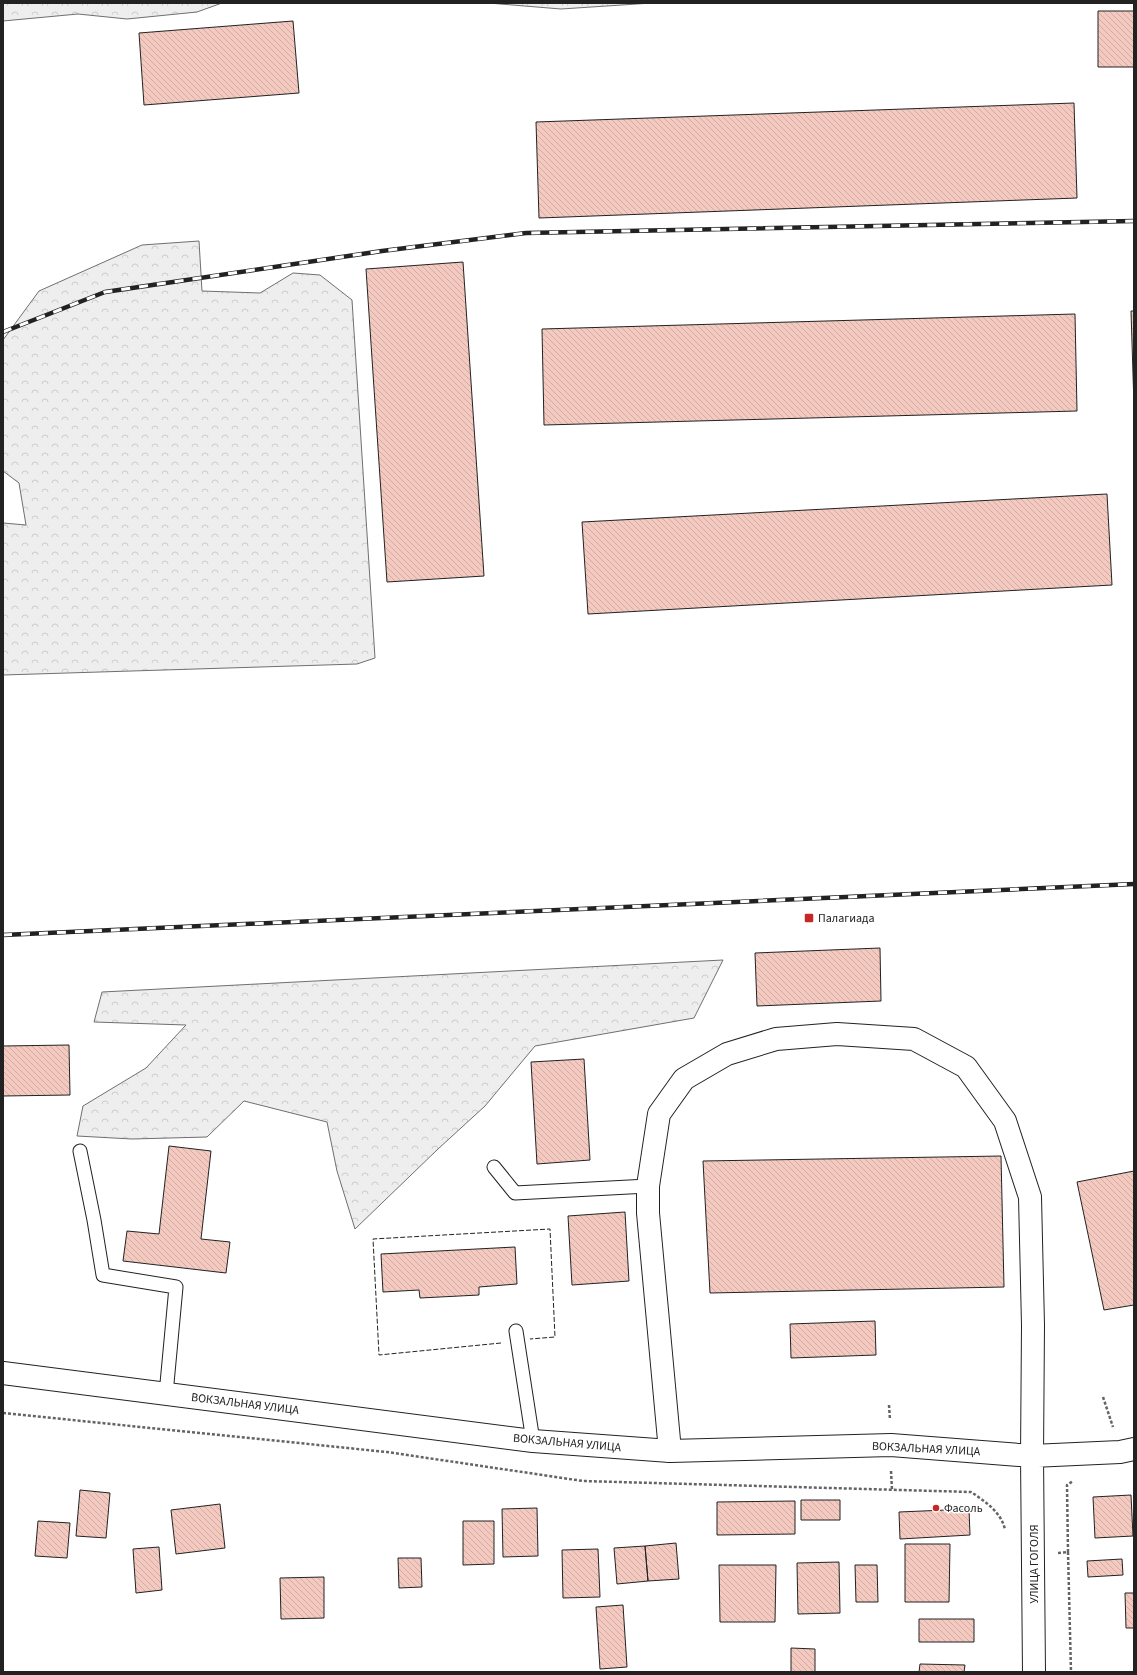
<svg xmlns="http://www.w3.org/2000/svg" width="1137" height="1675" font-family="'Source Sans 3',sans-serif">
  <defs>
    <pattern id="forest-crowns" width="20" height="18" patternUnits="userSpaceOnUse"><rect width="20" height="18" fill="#eee"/><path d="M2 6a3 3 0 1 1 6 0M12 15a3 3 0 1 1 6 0" fill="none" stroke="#ccc"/></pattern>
    <pattern id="building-back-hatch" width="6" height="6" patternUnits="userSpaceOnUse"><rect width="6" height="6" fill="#f3c9c0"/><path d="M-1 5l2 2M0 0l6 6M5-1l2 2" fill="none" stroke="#d0aca5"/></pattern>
  </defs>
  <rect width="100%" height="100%" fill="#fff"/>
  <!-- forest -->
  <path fill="url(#forest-crowns)" stroke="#6f6f6f" d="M3 3H222L197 12 127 19 78 14 3 21Z
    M488 3H652L561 9Z
    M199 241 202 291 260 293 293 273 320 275 352 300 375 658 357 664 3 675V523L26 525 19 483 3 471V340L39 291 142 245Z
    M723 960 694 1018 535 1046 485 1106 438 1149 355 1229 337 1171 327 1122 244 1101 207 1137 132 1139 77 1136 83 1106 146 1068 186 1025 94 1022 102 992Z"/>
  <!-- building -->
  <path fill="url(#building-back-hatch)" stroke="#222" d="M1098 11H1134V67H1098Z
    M293 21 299 93 144 105 139 33Z
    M1074 103 1077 198 539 218 536 122Z
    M463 262 484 576 387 582 366 269Z
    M1131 311H1134V406Z
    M1075 314 1077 411 544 425 542 329Z
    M1107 494 1112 585 588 614 582 522Z
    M880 948 881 1001 757 1006 755 953Z
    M69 1045 70 1095 3 1096V1046Z
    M584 1059 590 1160 537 1164 531 1062Z
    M169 1146 211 1151 201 1239 230 1242 226 1273 123 1261 127 1231 159 1234Z
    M1001 1156 1004 1287 710 1293 703 1161Z
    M1134 1171V1305L1104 1310 1077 1182Z
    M625 1212 629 1281 572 1285 568 1216Z
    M515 1247 517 1284 479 1287V1295L420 1298 419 1290 383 1292 381 1254Z
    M875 1321 876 1355 791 1358 790 1324Z
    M80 1490 110 1493 106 1538 76 1536Z
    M1131 1495 1133 1536 1095 1538 1093 1497Z
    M801 1500H840V1520H801Z
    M795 1501V1534L717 1535V1502Z
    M220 1504 225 1548 176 1554 171 1510Z
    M537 1508 538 1556 503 1557 502 1509Z
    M969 1509 970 1535 900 1539 899 1512Z
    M38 1521 70 1523 67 1558 35 1556Z
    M463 1521H494V1564L463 1565Z
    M676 1543 679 1579 648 1581 645 1546Z
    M905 1544H950L949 1602H905Z
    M645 1546 648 1581 617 1584 614 1548Z
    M159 1547 162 1590 136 1593 133 1549Z
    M598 1549 600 1597 563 1598 562 1550Z
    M398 1558H421L422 1587 399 1588Z
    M1122 1559 1123 1575 1088 1577 1087 1561Z
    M839 1562 840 1613 798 1614 797 1563Z
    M719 1565H776L775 1622H720Z
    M855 1565H877L878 1602H856Z
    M324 1577V1618L281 1619 280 1578Z
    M1125 1593H1134V1628H1126Z
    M623 1605 627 1667 600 1669 596 1607Z
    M919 1619H974V1642H919Z
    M791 1648 815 1649V1672H791Z
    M920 1664 965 1665 964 1672H919Z"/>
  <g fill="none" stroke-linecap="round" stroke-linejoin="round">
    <!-- service casing -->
    <g stroke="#222" stroke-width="15">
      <path id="service" d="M80 1151 94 1220 103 1275 176 1287 166 1394
        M494 1167 515 1193 648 1186
        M516 1331 533 1441"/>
    </g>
    <!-- minor casing -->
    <g stroke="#222" stroke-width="24">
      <path id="minor" d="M670 1451 648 1213V1186L659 1114 684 1079 727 1054 776 1039 837 1034 914 1039 966 1067 1005 1121 1030 1197 1033 1325 1032 1456"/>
    </g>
    <!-- secondary casing -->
    <g stroke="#222" stroke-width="24">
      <path id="secondary" d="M3 1373 533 1441 670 1451 891 1445 1032 1456 1120 1452 1134 1449
        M1032 1456 1034 1672"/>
    </g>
    <!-- path -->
    <path stroke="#646464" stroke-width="2.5" stroke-dasharray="3 2" stroke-linecap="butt" d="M1103 1397 1113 1427
      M889 1405 890 1420
      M3 1413 387 1452 583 1481 971 1492C985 1501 1002 1513 1005 1530
      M891 1471 892 1490
      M1068 1552 1071 1672
      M1058 1553 1068 1552 1067 1485 1073 1481"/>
    <!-- service -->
    <use href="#service" stroke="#fff" stroke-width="13"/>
    <!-- minor -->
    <use href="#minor" stroke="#fff" stroke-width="22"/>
    <!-- secondary -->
    <use href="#secondary" stroke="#fff" stroke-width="22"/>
    <!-- rail casing -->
    <g stroke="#222" stroke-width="4.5">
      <path id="rail" d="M3 332 105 292 382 251 526 233 1134 221
        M3 935 1134 884"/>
    </g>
    <!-- rail -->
    <use href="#rail" stroke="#fff" stroke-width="3" stroke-dasharray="9" stroke-linecap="butt"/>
    <!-- fence -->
    <path stroke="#222" stroke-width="1" stroke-dasharray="5 2" stroke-linecap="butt" d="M501 1343 379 1355 373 1239 550 1229 555 1337 530 1339"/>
  </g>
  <!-- markers -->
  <g fill="#c62828" stroke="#fff" stroke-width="1.5">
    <rect x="804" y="913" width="10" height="10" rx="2"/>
    <circle cx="936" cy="1508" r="4"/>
  </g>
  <g text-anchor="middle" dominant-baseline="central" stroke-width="3" stroke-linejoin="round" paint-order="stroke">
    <!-- poi labels -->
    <g font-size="12" fill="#222" stroke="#fff" text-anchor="start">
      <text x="818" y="918">Палагиада</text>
      <text x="944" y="1508">Фасоль</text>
    </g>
    <!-- street labels -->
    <g font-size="12" fill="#222" stroke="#fff">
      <text transform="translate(245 1404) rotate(7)">ВОКЗАЛЬНАЯ УЛИЦА</text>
      <text transform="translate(567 1443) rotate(5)">ВОКЗАЛЬНАЯ УЛИЦА</text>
      <text transform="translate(926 1449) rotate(3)">ВОКЗАЛЬНАЯ УЛИЦА</text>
      <text transform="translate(1034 1564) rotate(-90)">УЛИЦА ГОГОЛЯ</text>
    </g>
  </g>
  <!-- border -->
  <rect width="1137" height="1675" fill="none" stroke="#222222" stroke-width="8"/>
</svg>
